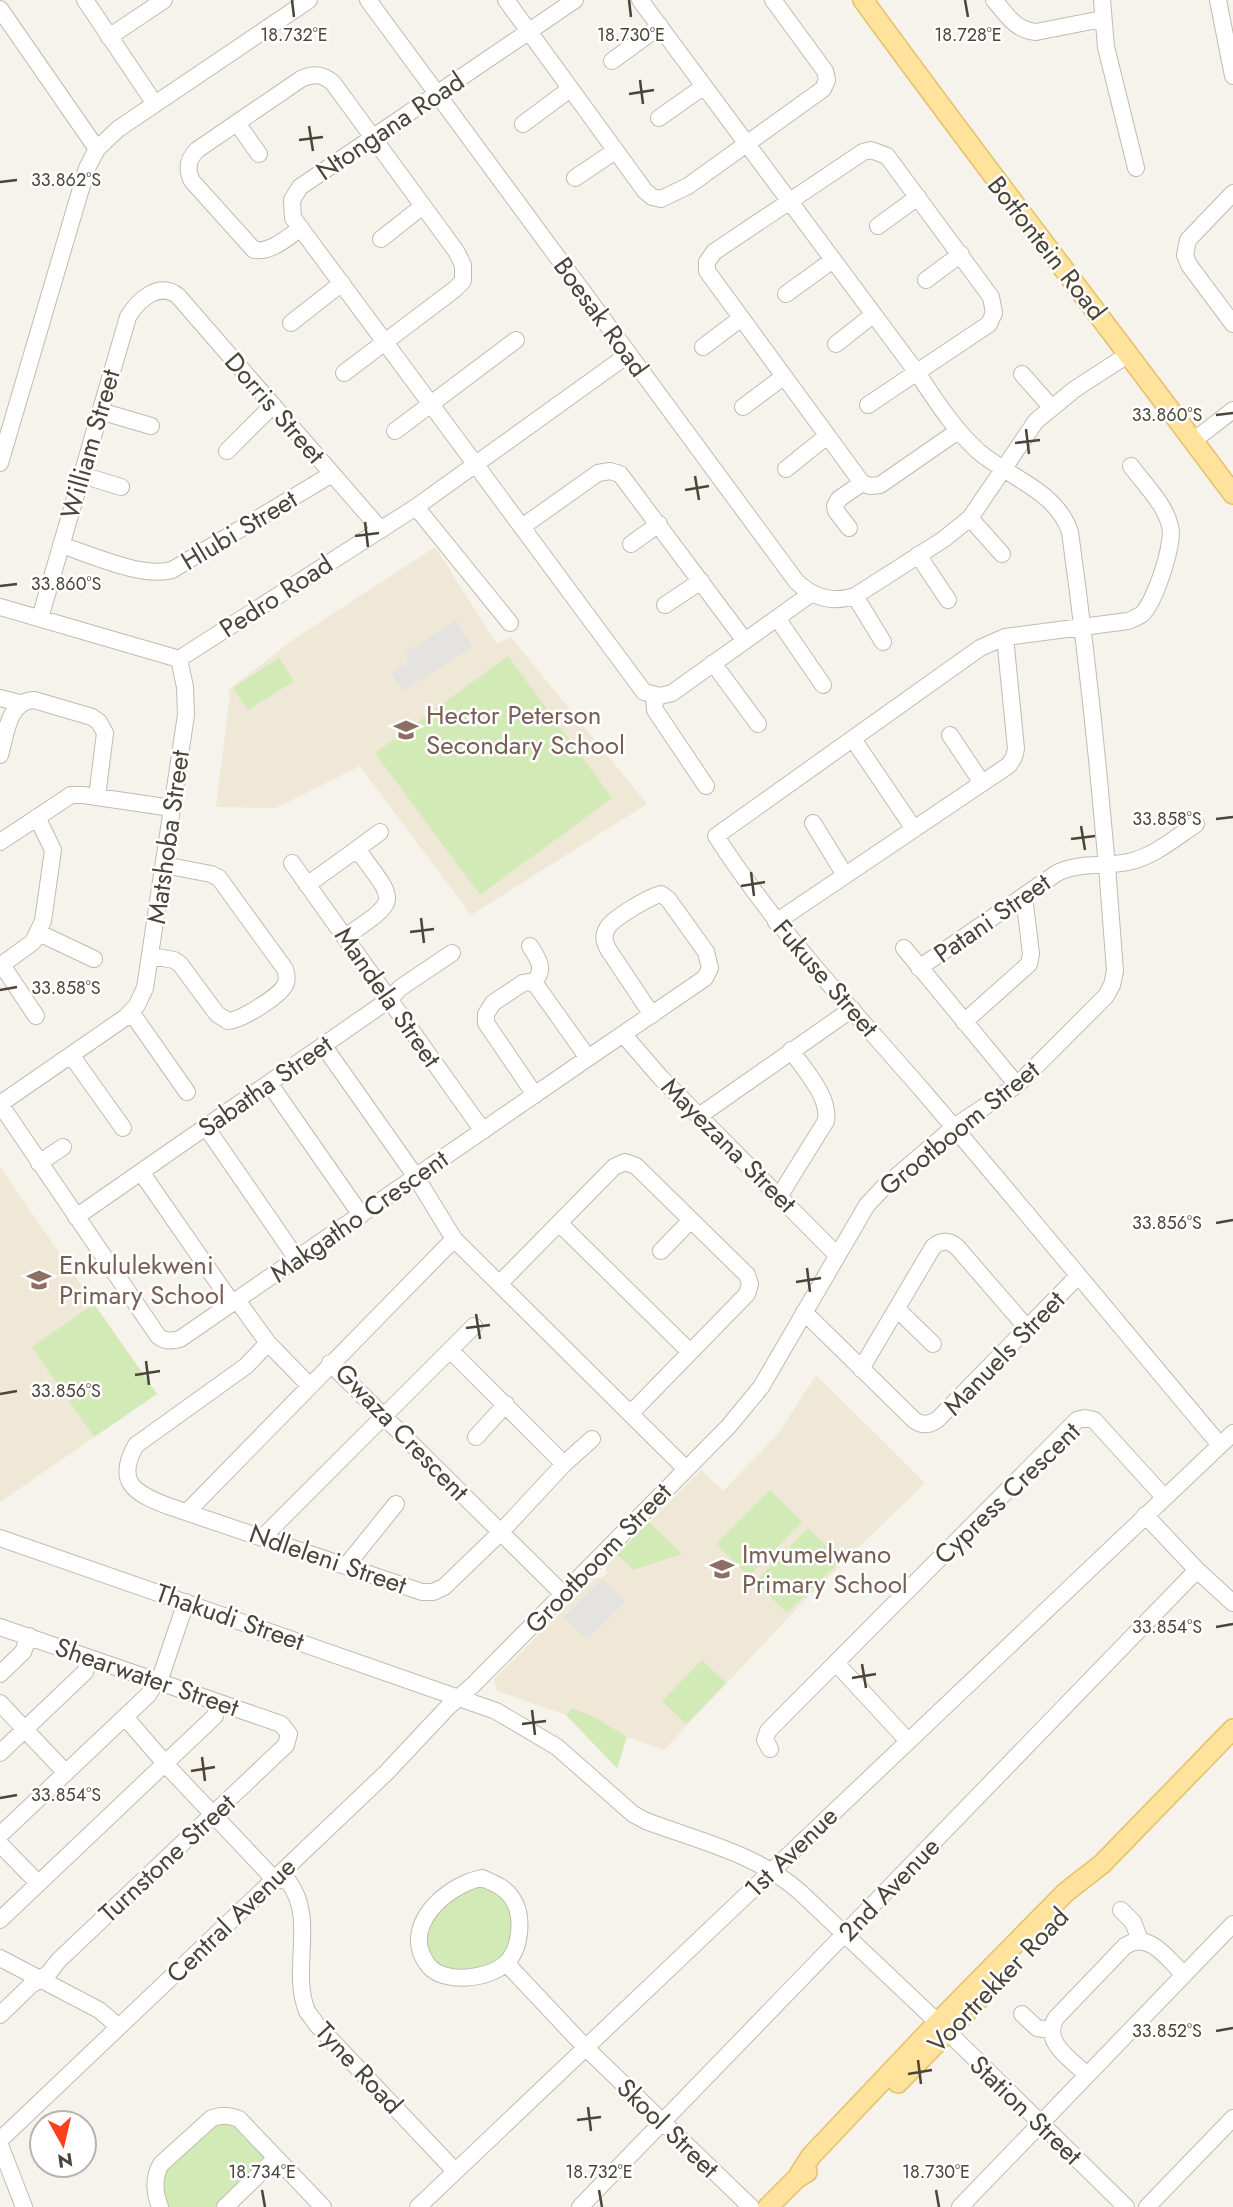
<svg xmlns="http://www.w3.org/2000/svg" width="1233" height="2207" font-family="Jost,sans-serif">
  <rect width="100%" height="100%" fill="#f6f3ec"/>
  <!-- education -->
  <path fill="#efe8d6" d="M435 547 497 644 511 637 647 804 471 915 360 766 276 808 216 807 230 695 228 690 294 639Z
    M0 1167 157 1394 0 1502Z
    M816 1375 925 1483 805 1600 664 1750 627 1737 617 1768 566 1715 497 1691 494 1679 595 1578H602L607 1573 606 1566 701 1470 723 1491 778 1434Z"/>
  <!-- green -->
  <path fill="#d2eab5" d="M508 656 612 798 480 895 375 753Z
    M279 658 294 681 248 710 233 688Z
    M94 1304 157 1394 94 1437 32 1347Z
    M770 1490 802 1522 749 1576 716 1544Z
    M649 1522 682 1554 633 1570 617 1554Z
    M808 1528 841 1560 787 1613 755 1582Z
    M702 1660 726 1683 686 1724 662 1701Z
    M572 1708 596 1718 627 1737 617 1768 566 1715Z
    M466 1886H491L513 1909C512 1920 514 1938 510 1948 502 1968 460 1976 442 1967 427 1960 421 1933 430 1919 439 1907 455 1896 466 1886Z
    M221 2122 235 2124 264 2153 265 2158 262 2163 217 2207H168C141 2172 196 2138 221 2122Z"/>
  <!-- parking -->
  <path fill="#e5e3e0" d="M456 620 473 647 403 691 392 675V672L410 661 405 653Z
    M602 1579 625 1602 587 1639 564 1617Z"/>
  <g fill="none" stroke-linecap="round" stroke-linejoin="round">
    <!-- minor casing -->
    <g stroke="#c2bbae" stroke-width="18">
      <path id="minor" d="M85 0 155 104
        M368 0 796 581C813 598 833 603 855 596L944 539 970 518 1036 421 1075 389 1129 354
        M506 0 645 191 652 197 661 199 688 186 823 89 827 80 825 71 773 0
        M575 0 300 187 292 200 293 218 644 692 660 696 672 693 812 593
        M994 0C1007 15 1015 30 1036 32L1102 19
        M1102 0 1106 47 1136 168
        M1218 0 1233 76
        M0 9 97 149
        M109 37 164 0
        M612 61 660 26
        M659 118 703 87
        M237 123 259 154
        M523 124 570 89
        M575 178 615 151
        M1233 193 1188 240 1185 255 1189 265 1233 324
        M878 226 918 197
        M301 228C288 237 271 253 254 250L192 181C186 169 188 159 197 150L301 79C313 73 323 74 333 83L456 251 463 265V281L455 289 344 373
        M381 239 423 206
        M926 280 961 254
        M786 294 833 260
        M291 323 342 283
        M836 344 873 315
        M703 347 740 319
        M1022 374 1051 407
        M868 405 989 324 994 313 991 297 887 156 871 150 863 152 714 252 707 262V271L862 483 870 486 880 485 958 431
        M743 407 783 377
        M100 411 151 426
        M395 431 516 340
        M1193 441 1233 410
        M227 451 273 405
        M0 463 87 168 97 149 118 129 309 0
        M1131 466C1144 484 1165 504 1170 526 1175 542 1155 602 1142 614 1138 617 1133 619 1128 621L1005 637 980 648 716 836C775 928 851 1008 923 1091 1023 1208 1121 1327 1220 1445
        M786 469 827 436
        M82 475 121 487
        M416 507 510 623
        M970 518 1002 554
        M522 527 598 473 610 471 620 474 745 641
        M849 528 836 511 835 506 839 499 862 483
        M631 544 659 524
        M61 545C92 555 141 578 172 570L332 474
        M918 555 948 600
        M855 596 883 642
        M665 605 701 581
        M0 607 179 659 416 507 629 354
        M40 618 128 317C138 300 159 281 178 296L381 530
        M777 618 823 685
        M713 663 758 724
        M654 696 655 710 706 786
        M0 698 20 703
        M950 735 982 783
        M853 739 914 829
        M0 755C6 735 8 701 34 700L92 717 99 722 105 733 97 797
        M813 823 845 875
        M0 842 71 795H83L172 808
        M357 849 380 832
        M292 863 483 1131
        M307 885 357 849C396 903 402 898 345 937
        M776 922 1009 765 1014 757 1016 749 1005 637
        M39 933 94 959
        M530 946C539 960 546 970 533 983
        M904 948 1017 1085
        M151 956 174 960 180 964 217 1014 228 1021C240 1021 280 996 285 985 288 980 287 975 285 969L219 878 211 874 164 865
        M2 965 36 1016
        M0 966 33 942 43 921 53 850 37 817
        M919 968 1057 873C1079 862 1104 867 1128 862 1153 857 1175 838 1196 824
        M131 1012 187 1092
        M964 1022 1029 964 1031 954 1024 896
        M623 1034 661 1078 836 1254
        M323 1045 416 1177 454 1239 685 1468
        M71 1055 123 1128
        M269 1083 361 1215
        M535 1095 486 1023V1014L493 1003 523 983 530 982 536 985 588 1058
        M0 1104 158 1336C165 1342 171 1341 180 1339L588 1058 705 978 710 968 706 952 668 899 661 894C649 897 615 917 608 927 603 934 604 942 608 949L652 1015
        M0 1104 126 1017 137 1005 145 988 186 715 185 687 179 659
        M699 1116 852 1009
        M206 1127 297 1259
        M39 1163 63 1147
        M141 1172 232 1303
        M780 1195 826 1121C830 1096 804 1070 791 1050
        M76 1217 390 999 400 988 452 953
        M559 1223 690 1352
        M661 1251 691 1220
        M500 1283 614 1167 625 1162 636 1166 747 1275 750 1284 747 1294 631 1413
        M237 1300 268 1343 309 1385
        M897 1309 933 1344
        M804 1312 914 1420C922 1426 930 1425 938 1419L1078 1276
        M268 1343 246 1366 136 1445C115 1482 134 1493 168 1506L422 1592H433L444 1587 500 1533 564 1464 450 1350
        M330 1363 563 1594
        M861 1369 933 1247C941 1240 949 1240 957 1247L1027 1328
        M476 1437 506 1404
        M564 1464 592 1439
        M187 1512 454 1239
        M1145 1515 1197 1570 1233 1603
        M263 1537 474 1326
        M0 1538 496 1711 557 1747 633 1814 646 1821C699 1841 757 1854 800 1892L948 2032 1126 2207
        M346 1566 396 1504
        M0 1627 281 1724 289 1734 286 1745 58 1961 49 1973 31 1985 0 2015
        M836 1663 908 1741
        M0 1674 23 1652 29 1636
        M0 1703 66 1773
        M125 1717 170 1769 274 1879 288 1881C317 1918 290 1970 307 2011 310 2016 314 2020 317 2025L455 2171
        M770 1749 765 1740 768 1731 1077 1420 1085 1418 1094 1420 1164 1497
        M0 1753 85 1672 90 1658
        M0 1835 148 1695 162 1673 186 1602
        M0 1844 38 1883
        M482 1878C493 1883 505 1887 512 1898 524 1915 521 1949 506 1963 490 1979 443 1985 428 1965 399 1927 446 1885 482 1878Z
        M1121 1910 1133 1922 1140 1940
        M0 1920 215 1716 218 1702
        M0 1958 99 2010 119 2027
        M506 1963 586 2048 751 2207
        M1022 2014 1037 2028 1051 2030
        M1087 2075C1072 2060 1041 2042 1056 2018L1125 1946C1149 1930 1168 1959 1184 1975
        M0 2140 386 1773 447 1708 473 1685 728 1427 761 1387 867 1205 885 1186 954 1127 1017 1085 1106 996 1112 985 1115 971C1105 825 1090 678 1070 532 1056 490 1009 478 978 451 953 428 936 401 918 374L640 0
        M0 2145 24 2207
        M160 2207C154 2192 153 2178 161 2164L212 2118C222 2115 229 2115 239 2119L323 2207
        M225 2207 276 2158
        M418 2207 1233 1433
        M580 2207 1197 1570
        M960 2207 1233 1924
        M1147 2207 1233 2118"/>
    </g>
    <!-- major casing -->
    <g stroke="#e6c16a" stroke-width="22">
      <path id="major" d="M863 0C984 166 1110 329 1233 494
        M898 2083 1003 1974
        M797 2178 811 2156 938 2022 1066 1892 1102 1864 1233 1729
        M768 2207 797 2178 807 2172"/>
    </g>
    <!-- minor -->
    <use href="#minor" stroke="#fff" stroke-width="16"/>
    <!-- major -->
    <use href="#major" stroke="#ffe39c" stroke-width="19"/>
  </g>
  <!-- ticks -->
  <path fill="none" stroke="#4b4439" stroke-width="2.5" d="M292 0 294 17M629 0 631 17M965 0 968 17M640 80 643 104M629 94 654 90M309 126 313 151M299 140 323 137M0 182 17 180M1216 415 1233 413M1026 429 1029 454M1015 443 1040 440M695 476 699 500M685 490 709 486M365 522 368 547M355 536 379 533M0 586 17 584M1216 819 1233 817M1081 826 1085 850M1071 839 1095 836M751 872 754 896M741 886 765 882M421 918 424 943M410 932 434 929M0 990 17 987M1216 1223 1233 1220M807 1268 810 1292M796 1282 821 1278M476 1314 480 1339M466 1328 490 1325M146 1361 149 1385M135 1375 160 1371M0 1394 17 1391M1216 1627 1233 1624M862 1664 866 1688M852 1678 876 1674M532 1710 535 1735M522 1724 546 1721M202 1757 205 1781M191 1771 215 1767M0 1798 17 1795M1216 2031 1233 2028M918 2060 921 2084M908 2074 932 2070M588 2107 591 2131M577 2120 601 2117M262 2190 265 2207M599 2190 602 2207M936 2190 939 2207"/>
  <!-- icons -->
  <defs>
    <g id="school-bare" transform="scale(1.89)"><path d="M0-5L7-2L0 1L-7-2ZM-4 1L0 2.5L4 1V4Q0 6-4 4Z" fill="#8d6e63" stroke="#fff" stroke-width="2.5" paint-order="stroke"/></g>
  </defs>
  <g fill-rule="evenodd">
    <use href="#school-bare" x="406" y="730"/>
    <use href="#school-bare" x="39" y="1280"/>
    <use href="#school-bare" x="722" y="1569"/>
  </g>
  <g text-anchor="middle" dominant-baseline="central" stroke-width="5" stroke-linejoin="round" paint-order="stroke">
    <!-- street labels -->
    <g font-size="26" fill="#4b4439" stroke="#fff">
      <text transform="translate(390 126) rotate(-34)">Ntongana Road</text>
      <text transform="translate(1047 248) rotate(52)">Botfontein Road</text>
      <text transform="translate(601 317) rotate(54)">Boesak Road</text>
      <text transform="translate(275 408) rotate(49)">Dorris Street</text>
      <text transform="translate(90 444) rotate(-74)">William Street</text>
      <text transform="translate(239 530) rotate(-31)">Hlubi Street</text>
      <text transform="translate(276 596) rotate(-33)">Pedro Road</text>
      <text transform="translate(168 837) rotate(-82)">Matshoba Street</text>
      <text transform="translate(992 918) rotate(-35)">Patani Street</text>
      <text transform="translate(826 978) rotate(49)">Fukuse Street</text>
      <text transform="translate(388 997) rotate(55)">Mandela Street</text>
      <text transform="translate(265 1086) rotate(-35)">Sabatha Street</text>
      <text transform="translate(959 1128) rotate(-39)">Grootboom Street</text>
      <text transform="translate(729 1145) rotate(45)">Mayezana Street</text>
      <text transform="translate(359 1216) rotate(-35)">Makgatho Crescent</text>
      <text transform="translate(1004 1353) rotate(-46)">Manuels Street</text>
      <text transform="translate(402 1432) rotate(46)">Gwaza Crescent</text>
      <text transform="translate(1007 1493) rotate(-44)">Cypress Crescent</text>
      <text transform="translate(598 1558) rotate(-46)">Grootboom Street</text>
      <text transform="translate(328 1559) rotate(19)">Ndleleni Street</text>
      <text transform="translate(230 1617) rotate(19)">Thakudi Street</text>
      <text transform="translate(147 1677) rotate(19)">Shearwater Street</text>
      <text transform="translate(791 1852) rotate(-44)">1st Avenue</text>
      <text transform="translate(167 1858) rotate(-43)">Turnstone Street</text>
      <text transform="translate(889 1889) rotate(-46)">2nd Avenue</text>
      <text transform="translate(231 1920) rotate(-44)">Central Avenue</text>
      <text transform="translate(998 1980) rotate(-46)">Voortrekker Road</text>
      <text transform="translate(359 2068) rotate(47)">Tyne Road</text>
      <text transform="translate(1026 2110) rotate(44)">Station Street</text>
      <text transform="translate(668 2128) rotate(44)">Skool Street</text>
    </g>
    <!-- education labels -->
    <g font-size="26" fill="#785e54" stroke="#fff" text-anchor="start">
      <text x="426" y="715">Hector Peterson<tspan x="426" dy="30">Secondary School</tspan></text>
      <text x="59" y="1265">Enkululekweni<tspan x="59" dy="30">Primary School</tspan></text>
      <text x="742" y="1554">Imvumelwano<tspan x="742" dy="30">Primary School</tspan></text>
    </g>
  </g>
  <g font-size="18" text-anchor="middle" fill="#4b4439" stroke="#fff" stroke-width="5" stroke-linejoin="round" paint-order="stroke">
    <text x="294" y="41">18.732°E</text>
    <text x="631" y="41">18.730°E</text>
    <text x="968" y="41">18.728°E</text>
    <text x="66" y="186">33.862°S</text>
    <text x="1167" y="421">33.860°S</text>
    <text x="66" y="590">33.860°S</text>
    <text x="1167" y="825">33.858°S</text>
    <text x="66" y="994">33.858°S</text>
    <text x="1167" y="1229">33.856°S</text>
    <text x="66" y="1397">33.856°S</text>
    <text x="1167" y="1633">33.854°S</text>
    <text x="66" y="1801">33.854°S</text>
    <text x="1167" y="2037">33.852°S</text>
    <text x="262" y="2178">18.734°E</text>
    <text x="599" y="2178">18.732°E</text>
    <text x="936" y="2178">18.730°E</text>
  </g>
  <!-- north arrow -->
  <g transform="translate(63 2144) rotate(172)"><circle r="33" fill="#ffffff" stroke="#b7b4b0" stroke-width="2"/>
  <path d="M0-5L12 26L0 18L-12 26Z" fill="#fc3f1d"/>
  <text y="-10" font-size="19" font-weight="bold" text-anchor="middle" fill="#4b4439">N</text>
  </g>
</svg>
